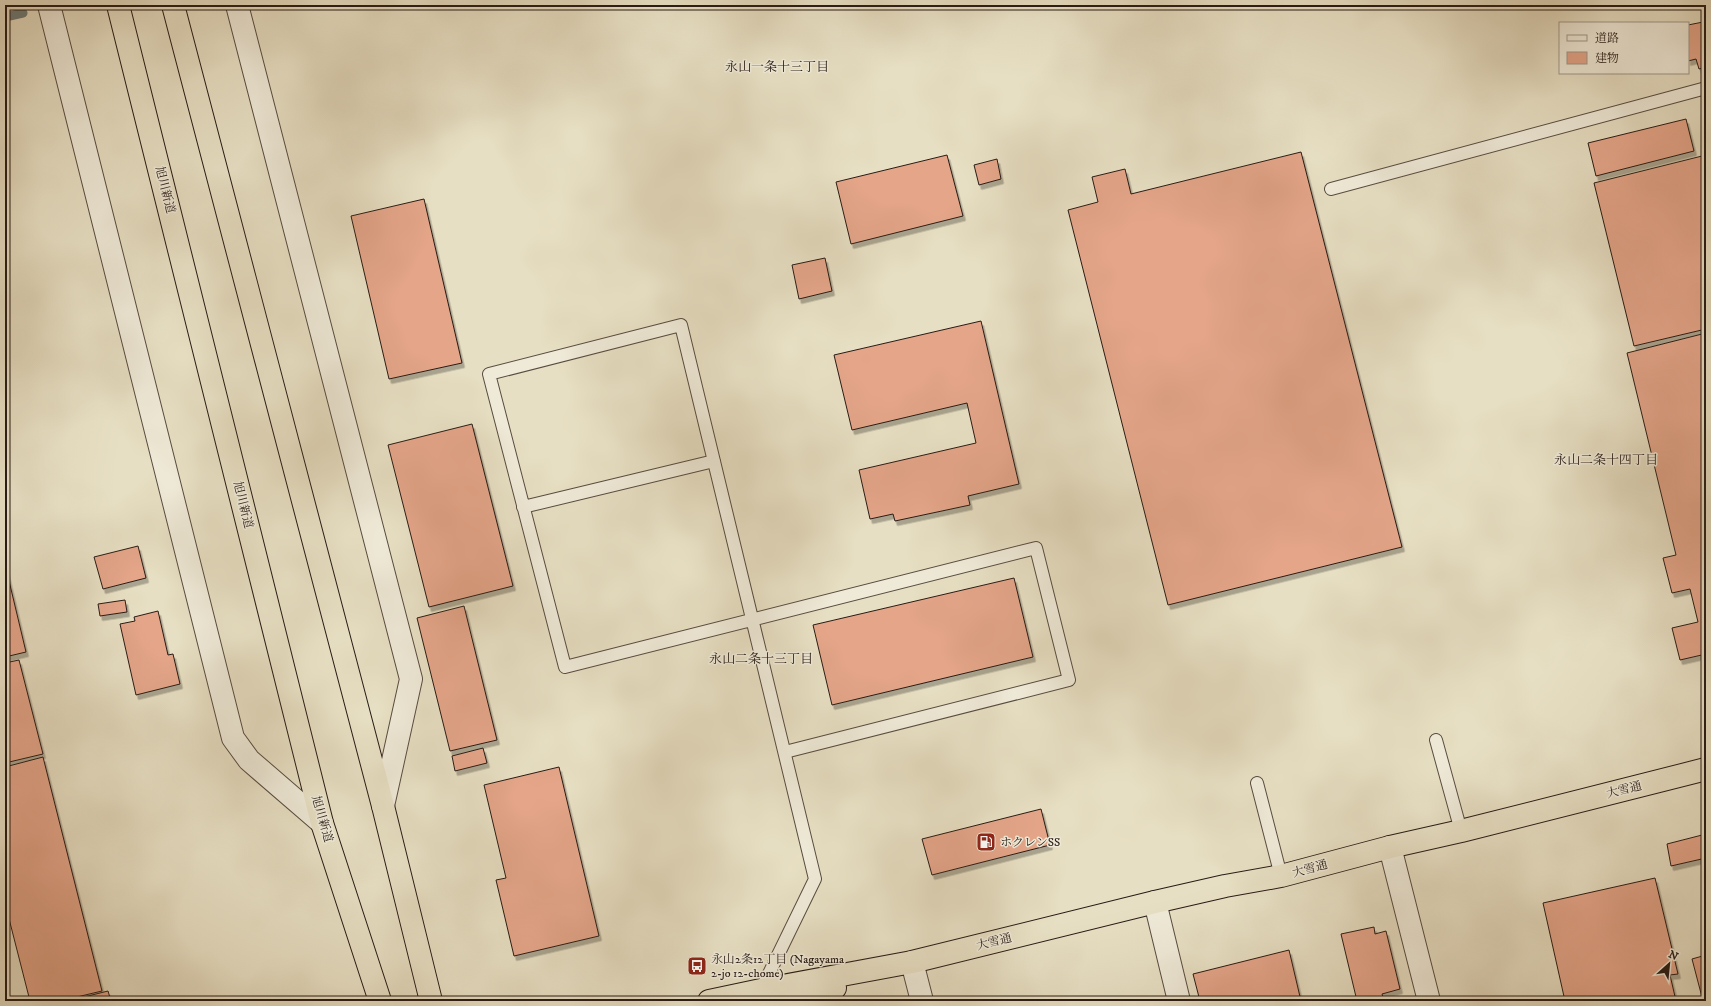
<svg xmlns="http://www.w3.org/2000/svg" width="1711" height="1006" font-family="'IM FELL DW Pica','Noto Serif JP',serif">
  <defs>
    <filter id="shadow"><feDropShadow dx="2.5" dy="4.5" stdDeviation="0" flood-color="#0004"/></filter>
  </defs>
  <rect width="100%" height="100%" fill="#e7dfc3"/>
  <filter id="stains"><feTurbulence type="fractalNoise" baseFrequency=".005" numOctaves="4"/><feColorMatrix values="0 0 0 0 .2 0 0 0 0 .09 0 0 0 0 .02 0 0 0 .5 -.17"/></filter>
  <radialGradient id="worn" r=".72"><stop offset=".6" stop-color="#630" stop-opacity="0"/><stop offset="1" stop-color="#630" stop-opacity=".3"/></radialGradient>
  <g fill="none" stroke-linecap="round" stroke-linejoin="round">
    <!-- stream -->
    <path stroke="#6b7b79" stroke-width="9" d="M5 17 23 13"/>
  </g>
  <!-- building -->
  <path fill="#e4a589" stroke="#281b15" filter="url(#shadow)" d="M1703 22 1706 33V67L1699 69 1696 59 1688 61V25Z
    M1686 119 1694 151 1596 176 1588 143Z
    M1301 152 1402 547 1168 605 1068 210 1098 202 1092 177 1125 169 1131 194Z
    M947 155 963 216 851 244 836 182Z
    M1706 155V329L1634 346 1594 183Z
    M997 159 1001 179 979 185 974 165Z
    M424 199 462 363 389 379 351 216Z
    M825 258 832 291 799 299 792 265Z
    M981 321 1019 484 968 496 970 505 895 521 893 514 870 519 859 470 976 443 967 403 852 430 834 355Z
    M1706 333V654L1680 660 1672 628 1698 622 1690 589 1672 593 1663 558 1676 555 1627 353Z
    M472 424 513 586 429 607 388 445Z
    M138 546 146 578 103 589 94 557Z
    M5 564 26 652 5 657Z
    M1014 578 1033 657 832 705 813 625Z
    M125 600 127 612 100 616 98 604Z
    M464 606 497 740 450 751 417 618Z
    M158 611 168 655 173 654 180 684 136 695 120 624 135 621 134 617Z
    M19 660 43 754 5 763V663Z
    M483 748 487 763 455 771 452 756Z
    M43 757 102 991 60 1001H30L5 903V767Z
    M559 767 599 936 514 956 496 880 506 878 484 785Z
    M1041 809 1050 845 932 875 922 839Z
    M1706 834V858L1671 866 1667 844Z
    M1655 878 1678 974 1670 975 1676 1001H1565L1543 903Z
    M1374 927 1375 934 1386 931 1400 989 1382 994 1384 1001H1357L1341 934Z
    M1289 950 1301 1001H1200L1193 974Z
    M1706 955V1001H1703L1692 959Z
    M108 991 111 1001H72V1000Z"/>
  <g fill="none" stroke-linecap="round" stroke-linejoin="round">
    <!-- lane casing -->
    <g stroke="#584c40" stroke-width="14">
      <path id="lane" d="M1331 189 1706 88
        M523 507 714 461
        M1436 740 1461 831
        M1257 783 1281 876
        M761 990 815 879 681 325 489 374 565 667 1036 548 1069 680 785 752"/>
    </g>
    <!-- street casing -->
    <g stroke="#584c40" stroke-width="24">
      <path id="street" d="M49 5 233 738 249 760 322 823
        M237 5 411 679 383 806
        M1390 847 1429 1001
        M1155 902 1179 1001
        M912 962 922 1001"/>
    </g>
    <!-- highway casing -->
    <g stroke="#281b15" stroke-width="24">
      <path id="highway" d="M118 5 322 823 380 1001
        M173 5 383 806 431 1001
        M709 1001 761 990 912 962 1155 902 1225 886 1281 876 1390 847 1461 831 1706 769
        M794 1001 835 988"/>
    </g>
    <!-- lane -->
    <use href="#lane" stroke="#efead8" stroke-width="12"/>
    <!-- street -->
    <use href="#street" stroke="#efead8" stroke-width="22"/>
    <!-- highway -->
    <use href="#highway" stroke="#e7dfc3" stroke-width="22"/>
  </g>
  <!-- icons -->
  <defs>
    <g id="fuel-square" transform="scale(1)"><rect x="-9" y="-9" width="18" height="18" rx="4" fill="#8f2418" stroke="#efead8"/><path d="M-5.5-6h7V0h2V4h1.3V-2.5L3-4.5l.8-.8L6-3V5H2.5V1h-1V6h-7ZM-4.2-4.7v3.2H.2V-4.7Z" fill="#fff"/></g>
    <g id="bus-square" transform="scale(1)"><rect x="-9" y="-9" width="18" height="18" rx="4" fill="#8f2418" stroke="#efead8"/><path d="M-5-6H5V4H4V6H2V4H-2V6H-4V4H-5ZM-3.5-4V0h7V-4ZM-3.5 1.2v1.5H-2V1.2ZM2 1.2v1.5H3.5V1.2Z" fill="#fff"/></g>
  </defs>
  <g fill-rule="evenodd">
    <use href="#fuel-square" x="986" y="842"/>
    <use href="#bus-square" x="697" y="966"/>
  </g>
  <g text-anchor="middle" dominant-baseline="central" stroke-width="3" stroke-linejoin="round" paint-order="stroke">
    <!-- street labels -->
    <g font-size="12" fill="#281b15" stroke="#efead8">
      <text transform="translate(165 190) rotate(76)">旭川新道</text>
      <text transform="translate(243 505) rotate(76)">旭川新道</text>
      <text transform="translate(1624 790) rotate(-14)">大雪通</text>
      <text transform="translate(322 819) rotate(74)">旭川新道</text>
      <text transform="translate(1310 869) rotate(-15)">大雪通</text>
      <text transform="translate(994 942) rotate(-14)">大雪通</text>
    </g>
    <!-- poi labels -->
    <g font-size="12" fill="#281b15" stroke="#efead8" text-anchor="start">
      <text x="1000" y="842">ホクレンSS</text>
      <text x="711" y="959">永山2条12丁目 (Nagayama<tspan x="711" dy="14">2-jo 12-chome)</tspan></text>
    </g>
    <!-- neighbourhood labels -->
    <g font-size="13" fill="#281b15" stroke="#efead8">
      <text x="777" y="67">永山一条十三丁目</text>
      <text x="1606" y="460">永山二条十四丁目</text>
      <text x="761" y="659">永山二条十三丁目</text>
    </g>
  </g>
  <!-- margin -->
  <rect width="1711" height="1006" fill="none" stroke="#e7dfc3" stroke-width="20"/>
  <rect x="6" y="6" width="1699" height="994" fill="none" stroke="#281b15" stroke-width="2"/>
  <rect x="10" y="10" width="1691" height="986" fill="none" stroke="#281b15"/>
  <!-- legend -->
  <rect x="1559" y="22" width="130" height="52" fill="#efead8" stroke="#9f978a"/>
  <rect x="1567" y="35" width="20" height="6" fill="#efead8" stroke="#9f978a"/>
  <text x="1595" y="42" font-size="12" fill="#281b15">道路</text>
  <rect x="1567" y="52" width="20" height="12" fill="#e4a589" stroke="#9f978a"/>
  <text x="1595" y="62" font-size="12" fill="#281b15">建物</text>
  <!-- north arrow -->
  <g transform="translate(1669 964) rotate(27)" stroke="#efead8" stroke-width="3" paint-order="stroke">
  <path d="M0-3L7 15L0 10L-7 15Z" fill="#281b15"/>
  <text y="-6" font-size="11" font-weight="bold" text-anchor="middle" fill="#281b15">N</text>
  </g>
  <rect width="100%" height="100%" filter="url(#stains)"/>
  <rect width="100%" height="100%" fill="url(#worn)"/>
</svg>
